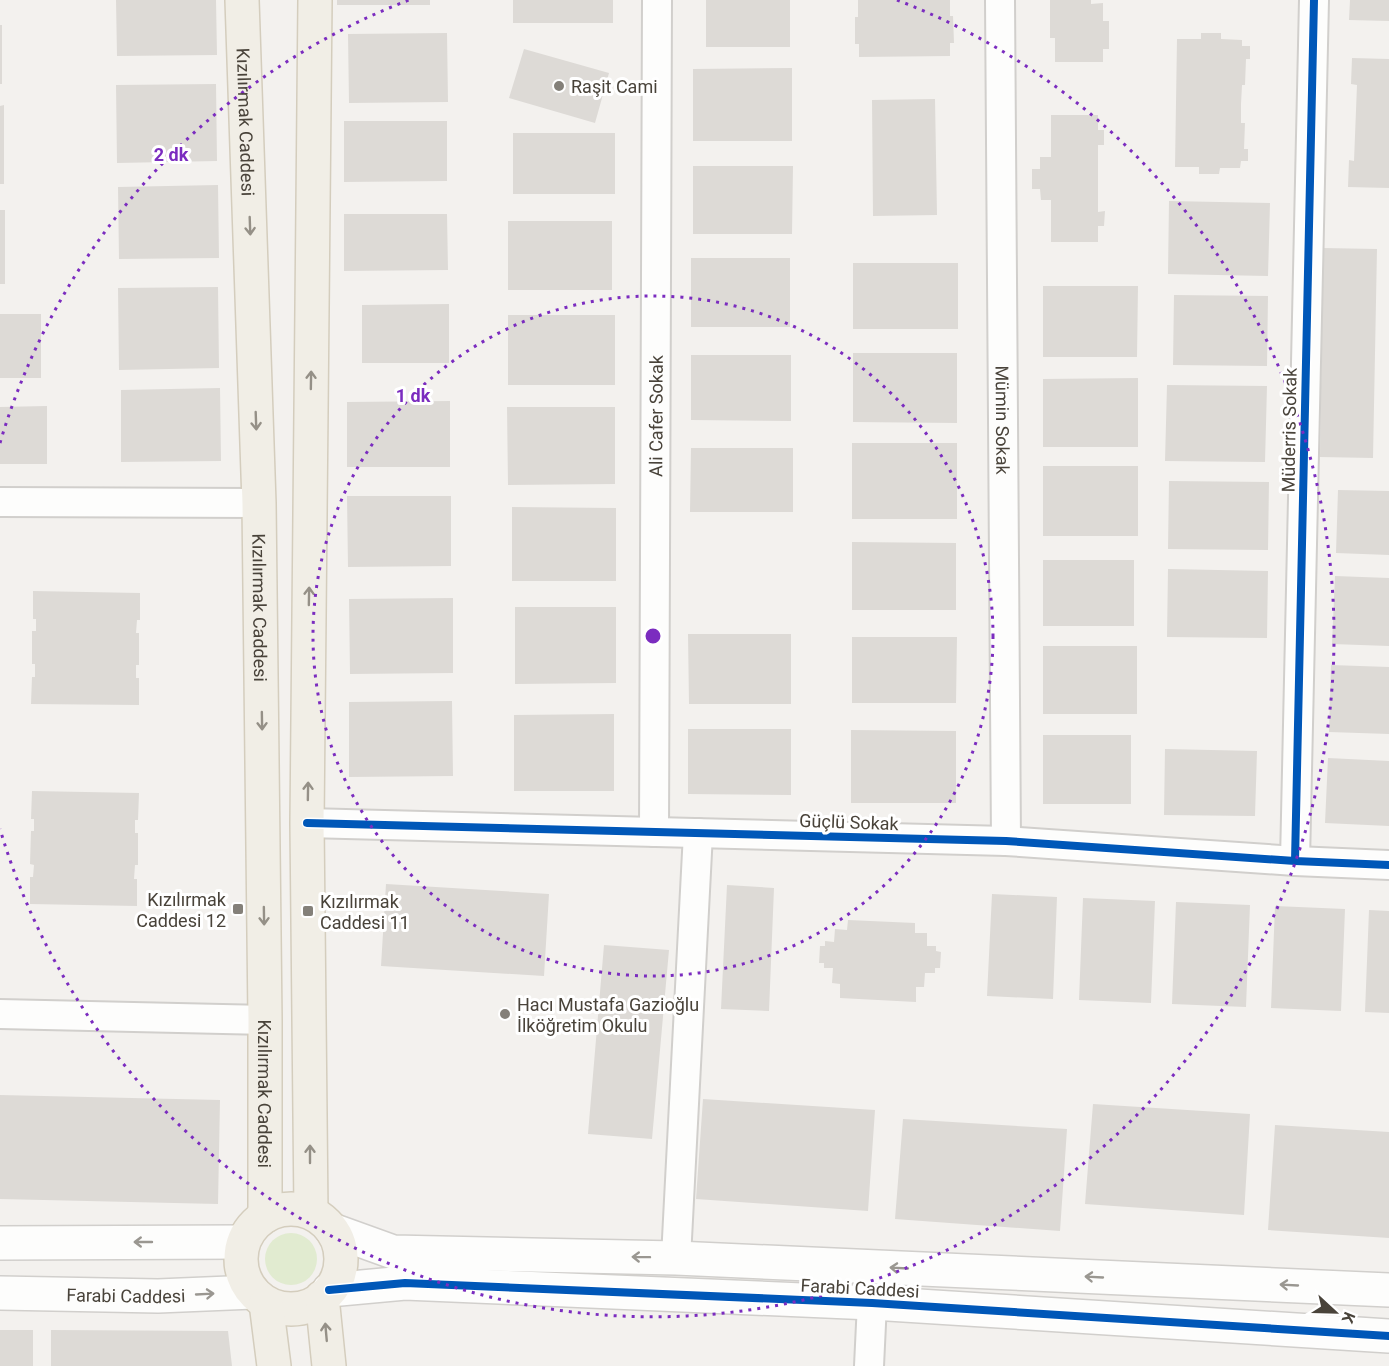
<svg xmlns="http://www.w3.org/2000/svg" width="1389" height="1366" font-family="Roboto,sans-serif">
  <rect width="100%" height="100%" fill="#f3f1ee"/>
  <!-- green -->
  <path fill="#e1ebd0" d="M265 1259a26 26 0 1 1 52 0a26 26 0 1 1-52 0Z"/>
  <!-- building -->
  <path fill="#dddad6" d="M116 0H216L217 55 117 56Z
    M337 0H430V5H337Z
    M513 0H613V23H513Z
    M706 0H790V47H706Z
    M858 0H950V16H953L954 43H950V56L859 57V44H855V17H858Z
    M1050 0H1091V4L1103 3V21H1109V49H1103V62H1055V38H1050Z
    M1350 0H1389V21L1349 20Z
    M0 25H2V84H0Z
    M447 33 448 102 349 103 348 34Z
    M1201 33H1221V39L1242 40V46H1250V59H1246L1245 85H1242L1241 104V123H1245L1244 149H1248V161H1241L1240 168H1220L1219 174H1199V167H1175L1177 39H1201Z
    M524 49 609 73 595 123 509 98Z
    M1352 58 1389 59V188L1348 187 1349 160 1354 161 1357 85 1351 84Z
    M792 68V141H693V69Z
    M216 84 217 161 117 163 116 85Z
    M935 99 937 215 873 216 872 100Z
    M4 105V184H0V106Z
    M1051 115H1098V130H1104V145H1098V212L1105 211 1104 226H1098V242H1051V200H1041L1040 189H1032V169H1040V157H1051Z
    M344 121H447V181L344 182Z
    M513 133H615V194H513Z
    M693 166H793L792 234H693Z
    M218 185 219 258 119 259 118 187Z
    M1169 201 1270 203 1268 276 1168 274Z
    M0 210H5V284H0Z
    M344 214H447L448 270 344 271Z
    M508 221H612V290H508Z
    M1323 248 1377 249 1373 458 1320 457Z
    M691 258H790V327H691Z
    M853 263H958V329H853Z
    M1043 286H1138L1137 357H1043Z
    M218 287 219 368 119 370 118 288Z
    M1174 295 1268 296 1267 366 1173 365Z
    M449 304V363H362V305Z
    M0 314H41V378H0Z
    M508 315H615V385H508Z
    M853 353H957V423L853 422Z
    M691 355H791V421L691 420Z
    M1138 378V447H1043V379Z
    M1167 385 1267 386 1265 462 1165 461Z
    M220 388 221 461 121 462V390Z
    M450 401V467H347V402Z
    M47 406V464H0V407Z
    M507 407H615V484L508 485Z
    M852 443H957V519H852Z
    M691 448H793V512H690Z
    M1043 466H1138V536H1043Z
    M1169 481 1269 482 1268 550 1168 549Z
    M1338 490 1389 491V555L1336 553Z
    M347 496H451V566L348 567Z
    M512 507 616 508V581H512Z
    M852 542 956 543V610H852Z
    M1043 560H1134V626H1043Z
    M1168 569 1268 571 1267 638 1167 637Z
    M1335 576 1389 578V646L1332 644Z
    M33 591 140 593V620H137L136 633H139V665H136V678H139V705L31 704 32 677H35V664H32V631H36V619H33Z
    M453 598V673L350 674 349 599Z
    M515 607H616V683L515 684Z
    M688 634H791V704H689Z
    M852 637H957L956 703H852Z
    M1043 646H1137V714H1043Z
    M1331 665 1389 667V734L1329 732Z
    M452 701 453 776 349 777V702Z
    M614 714V791H514V715Z
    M688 729H791V795L688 794Z
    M851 730 956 731V803H851Z
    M1043 735H1131V804H1043Z
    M1165 749 1257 751 1255 816 1164 815Z
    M1328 758 1389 761V826L1325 823Z
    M32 791 139 793 138 820H135V833H138V865H135L134 879H137V906L30 904V877H33L34 865 30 864 31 831H34V819H31Z
    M386 884 549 894 544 976 381 966Z
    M727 885 774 888 769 1011 721 1009Z
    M992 894 1057 897 1053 999 987 996Z
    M1083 898 1155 901 1151 1003 1079 1000Z
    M1176 902 1250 905 1246 1007 1172 1004Z
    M1275 906 1345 909 1341 1011 1271 1008Z
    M1369 910 1389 911V1013L1365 1012Z
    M848 920 915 923V933H927V946H936V951L941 952 940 968H935V973H925L924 987H916V1002L840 998V984L832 983 833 968H824V963H819L820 946H825V941L834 942 835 929 847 930Z
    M604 945 669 950 652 1139 588 1134Z
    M0 1095 220 1100 218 1204 0 1199Z
    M703 1099 875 1110 868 1211 696 1199Z
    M1093 1104 1250 1114 1244 1215 1085 1204Z
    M903 1119 1067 1129 1060 1231 895 1219Z
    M1275 1125 1389 1132V1238L1268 1230Z
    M0 1330H33V1366H0Z
    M51 1330 228 1331 232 1366H51Z"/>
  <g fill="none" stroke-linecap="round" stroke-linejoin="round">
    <!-- minor casing -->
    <g stroke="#d1cfcc" stroke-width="32">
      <g id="minor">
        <path id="s1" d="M1000 0 1006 841"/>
        <path d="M0 502 259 503"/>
        <path d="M307 823 1006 841 1295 861 1389 865"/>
        <path id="s2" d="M654 832 657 0"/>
        <path d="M1295 861 1314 0"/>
        <path d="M0 1014 265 1020"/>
        <path d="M676 1258 698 833"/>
        <path d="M869 1366 872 1303"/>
      </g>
    </g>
    <!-- tertiary casing -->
    <g stroke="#d1cfcc" stroke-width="36">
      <g id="tertiary">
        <path d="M332 1230 393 1252 676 1258 1389 1290"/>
        <path d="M0 1243 243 1242"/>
        <path d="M329 1290 405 1283 872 1303 1389 1336"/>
        <path id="s3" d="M0 1293 158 1296 253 1292"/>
      </g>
    </g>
    <!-- primary casing -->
    <g stroke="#d4cdbd" stroke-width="36">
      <g id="primary">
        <path id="s4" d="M242 0 259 503 265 1020V1216"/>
        <circle cx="291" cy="1259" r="50"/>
        <path d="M311 1212 307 823 315 0"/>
        <path d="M322 1297 329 1366"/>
        <path d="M266 1303 274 1366"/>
      </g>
    </g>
    <!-- minor -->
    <use href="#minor" stroke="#fdfdfc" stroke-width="28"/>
    <!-- tertiary -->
    <use href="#tertiary" stroke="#fdfdfc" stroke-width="33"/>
    <!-- primary -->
    <use href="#primary" stroke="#f1eee6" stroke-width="33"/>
    <!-- cycleway casing -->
    <g stroke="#fff" stroke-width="11">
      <path id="cycleway" d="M307 823 1006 841 1295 861 1389 865
        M1295 861 1314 0
        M329 1290 405 1283 872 1303 1389 1336"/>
    </g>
    <!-- cycleway -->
    <use href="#cycleway" stroke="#0057b8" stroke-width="8"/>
  </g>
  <!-- one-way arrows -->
  <defs><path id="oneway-shaft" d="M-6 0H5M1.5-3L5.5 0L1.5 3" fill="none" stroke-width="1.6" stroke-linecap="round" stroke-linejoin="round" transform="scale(1.5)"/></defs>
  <g stroke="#959087">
    <use href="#oneway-shaft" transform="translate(250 226) rotate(88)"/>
    <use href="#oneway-shaft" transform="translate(311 380) rotate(-89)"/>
    <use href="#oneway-shaft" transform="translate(256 421) rotate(88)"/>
    <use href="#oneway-shaft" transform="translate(309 596) rotate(-89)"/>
    <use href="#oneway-shaft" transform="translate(262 721) rotate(89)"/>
    <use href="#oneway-shaft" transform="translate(308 791) rotate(-89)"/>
    <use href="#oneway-shaft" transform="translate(264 916) rotate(89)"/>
    <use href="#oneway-shaft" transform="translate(310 1154) rotate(-90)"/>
    <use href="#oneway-shaft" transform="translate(326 1332) rotate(-95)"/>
  </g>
  <g stroke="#9a9791">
    <use href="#oneway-shaft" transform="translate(143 1242) rotate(180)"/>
    <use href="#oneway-shaft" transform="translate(641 1257) rotate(-179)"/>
    <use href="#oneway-shaft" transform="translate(899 1268) rotate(-177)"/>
    <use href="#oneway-shaft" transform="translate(1094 1277) rotate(-177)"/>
    <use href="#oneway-shaft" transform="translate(1289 1285) rotate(-177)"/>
    <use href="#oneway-shaft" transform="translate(205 1294) rotate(-3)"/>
  </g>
  <!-- distance rings -->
  <g fill="none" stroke="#7b2cbf" stroke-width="3" stroke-dasharray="3 6">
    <circle cx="653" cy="636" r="340"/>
    <path d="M0 443A681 681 0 0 1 409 0M897 0A681 681 0 1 1 0 829"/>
  </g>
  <!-- markers -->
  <g fill="#848079" stroke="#fff" stroke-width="2">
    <circle cx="559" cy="86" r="6"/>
    <rect x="232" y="903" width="12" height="12" rx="3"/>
    <rect x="302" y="905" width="12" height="12" rx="3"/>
    <circle cx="505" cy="1014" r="6"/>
  </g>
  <g text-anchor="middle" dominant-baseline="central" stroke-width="6" stroke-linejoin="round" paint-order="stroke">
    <!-- poi labels -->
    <g font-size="18" fill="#49433a" stroke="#fff" text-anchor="start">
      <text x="571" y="86">Raşit Cami</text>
      <text x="226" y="899" text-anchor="end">Kızılırmak<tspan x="226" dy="21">Caddesi 12</tspan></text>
      <text x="320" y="901">Kızılırmak<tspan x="320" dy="21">Caddesi 11</tspan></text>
      <text x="517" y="1004">Hacı Mustafa Gazioğlu<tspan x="517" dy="21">İlköğretim Okulu</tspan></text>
    </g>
    <!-- street labels -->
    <g font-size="18" fill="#49433a" stroke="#fff">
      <text stroke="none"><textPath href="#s4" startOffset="122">Kızılırmak Caddesi</textPath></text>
      <text stroke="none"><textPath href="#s2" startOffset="416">Ali Cafer Sokak</textPath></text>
      <text stroke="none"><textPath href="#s1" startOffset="420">Mümin Sokak</textPath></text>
      <text transform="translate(1289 430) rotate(-89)">Müderris Sokak</text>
      <text stroke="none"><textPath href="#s4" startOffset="608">Kızılırmak Caddesi</textPath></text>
      <text transform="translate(849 822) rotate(2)">Güçlü Sokak</text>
      <text stroke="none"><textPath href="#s4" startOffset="1094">Kızılırmak Caddesi</textPath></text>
      <text transform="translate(860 1288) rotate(3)">Farabi Caddesi</text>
      <text stroke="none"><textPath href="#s3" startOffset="126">Farabi Caddesi</textPath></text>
    </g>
  </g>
  <circle cx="653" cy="636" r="9" fill="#7b2cbf" stroke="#fff" stroke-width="3"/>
  <g font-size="18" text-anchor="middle" font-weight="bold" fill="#7b2cbf" stroke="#fff" stroke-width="6" stroke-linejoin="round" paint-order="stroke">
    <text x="171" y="161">2 dk</text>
    <text x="413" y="402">1 dk</text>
  </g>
  <!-- north arrow -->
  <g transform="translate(1335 1312) rotate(112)" stroke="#ffffff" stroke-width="4.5" paint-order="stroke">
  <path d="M0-4.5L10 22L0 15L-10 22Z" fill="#49433a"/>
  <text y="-9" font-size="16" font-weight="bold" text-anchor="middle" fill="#49433a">K</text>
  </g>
</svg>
